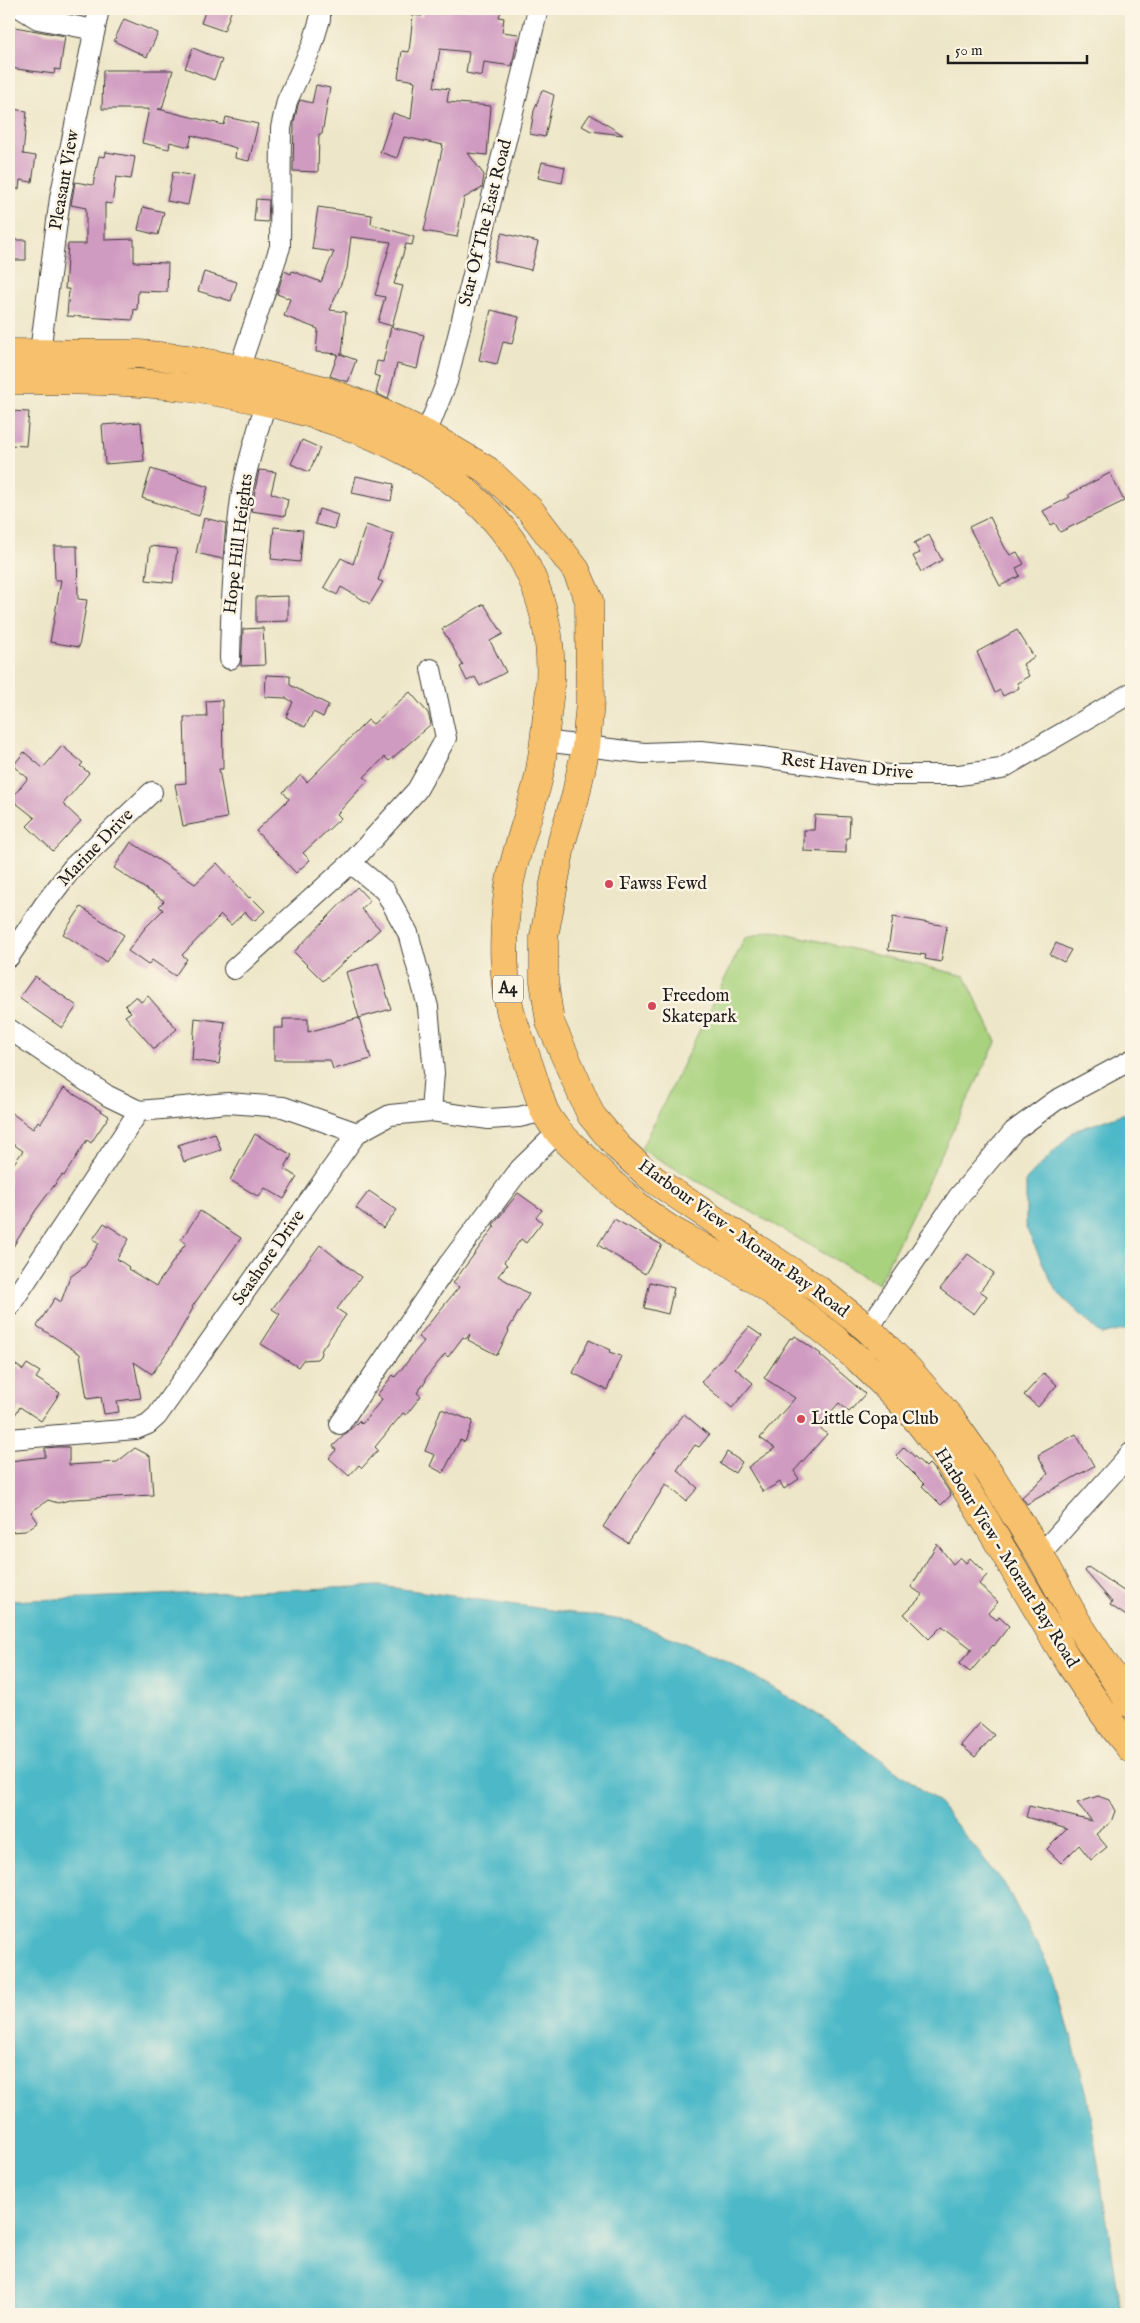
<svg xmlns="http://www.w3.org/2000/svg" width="1140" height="2323" font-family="'IM FELL English',serif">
  <rect width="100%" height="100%" fill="#fcf5e5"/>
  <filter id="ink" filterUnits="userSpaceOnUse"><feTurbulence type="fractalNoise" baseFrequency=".02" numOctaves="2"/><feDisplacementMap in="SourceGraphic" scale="10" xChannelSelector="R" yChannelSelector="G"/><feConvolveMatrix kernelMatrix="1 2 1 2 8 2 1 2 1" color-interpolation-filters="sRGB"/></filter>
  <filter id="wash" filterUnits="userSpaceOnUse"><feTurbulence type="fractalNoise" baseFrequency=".0096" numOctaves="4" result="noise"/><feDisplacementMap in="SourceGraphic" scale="20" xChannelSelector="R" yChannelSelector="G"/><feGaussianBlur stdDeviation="1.12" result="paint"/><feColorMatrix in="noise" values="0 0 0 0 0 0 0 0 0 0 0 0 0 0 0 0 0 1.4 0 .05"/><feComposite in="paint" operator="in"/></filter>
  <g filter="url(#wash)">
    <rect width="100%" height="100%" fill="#ede6c8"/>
    <!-- green -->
    <path fill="#a8d27e" stroke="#62774d" d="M772 930 965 976 996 1042 878 1284 641 1149 745 938Z"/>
    <!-- water -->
    <path fill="#4db9c8" stroke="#346a72" d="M1131 1111V1328L1102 1335 1056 1291 1026 1228V1180L1074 1131Z
      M381 1586 630 1621 726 1660 830 1722 936 1800 1004 1883 1055 1978 1087 2094 1120 2304 1124 2314H9V1601Z"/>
    <g id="blocks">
      <!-- building -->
      <path fill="#d09bc1" d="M206 9H232L224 31 201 23Z
        M423 9H502L499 17 504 18 502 32 518 34 512 66 484 62 482 76 466 73 469 52 440 49 434 87 449 89 447 102 491 106 487 155 468 153 484 175 482 188 464 198 457 237 424 231 443 145 404 137 397 158 380 152 393 113 411 119 415 81 398 78 402 51 409 52 413 15 422 16Z
        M124 19 158 33 147 57 114 41Z
        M9 26 65 36 60 70 55 69 54 74 9 68Z
        M193 48 222 60 214 80 185 68Z
        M103 70H173L162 109H158L224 125 226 117 258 124 249 161 235 158 236 148 192 135 189 147 170 142 169 149 142 143 149 109H102Z
        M316 85 330 88 322 134H319L318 172 293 171 294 122 298 105 300 100 312 103Z
        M542 90 554 95 545 137 530 134 534 111Z
        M11 109 27 111 23 154 36 156 32 182 20 180 19 189 9 188V119Z
        M590 114 623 135 591 131 582 126Z
        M106 152 135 157 131 179 116 177 112 204 105 203V240L134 239V262L168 263 167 292 138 291 137 310 134 309 133 320 67 316 69 289H65L68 244H86V208L71 205 75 182 93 185 99 156 105 157Z
        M542 162 565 167 562 183 538 178Z
        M173 172 194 176 188 205 167 201Z
        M256 199 269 200 268 222 254 221Z
        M143 207 164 212 158 235 138 230Z
        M318 207 372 215 371 224 414 237 412 245 406 244 394 284 403 286 392 326 378 322 385 297 375 295 391 242 351 237 347 269 330 310 346 312 342 354H340L356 360 348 382 330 376 338 354 316 352 318 329 284 316 290 299 277 294 284 271 291 274 292 271 321 282 334 252 312 249Z
        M502 233 538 242 531 270 494 261Z
        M9 240H26V260H9Z
        M204 272 237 282 231 301 198 291Z
        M491 310 519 317 512 344 503 342 497 364 479 360Z
        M391 327 424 335 417 369 397 364 388 399 376 393 380 377 374 375 377 361 383 362Z
        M9 411 29 412 26 446 9 445Z
        M141 422 144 461 105 464 102 425Z
        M302 440 320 448 309 472 291 464Z
        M151 469 208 487 199 516 142 498Z
        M259 470 276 472 271 493 288 499 285 516 251 511Z
        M1110 473 1124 501 1060 532 1055 523 1051 525 1043 511 1070 497 1068 495Z
        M356 476 394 484 391 501 352 493Z
        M319 509 338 515 334 529 315 524Z
        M990 517 1005 548 1010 555 1017 552 1024 564 1016 568 1020 576 1000 586 969 527Z
        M204 518 226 523 223 559 196 553Z
        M366 525 394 534 378 580 383 582 370 604 341 587 337 595 324 587 341 558 353 564Z
        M274 527 303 530 300 562 271 559Z
        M929 535 942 560 921 572 913 556 920 553 914 543Z
        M54 546H77L78 599 87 600 79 647 50 642 61 580H55Z
        M150 546 177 549 173 583 146 580Z
        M288 596V621L256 622V597Z
        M484 604 503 634 490 641 506 672 480 686 475 677 467 681 460 667 463 665 442 629Z
        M263 628 265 665 241 666 243 629Z
        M1017 630 1034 657 1023 664 1029 676 1017 683 1019 688 1003 696 1000 690 995 693 977 652Z
        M266 675 290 676V685L329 705 323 717 313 712 305 727 286 717 293 702 286 698 265 697Z
        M410 692 428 713 431 724 389 761 385 757 364 777 368 780 337 814 341 818 303 853 310 860 296 873 256 831 289 799 283 792 301 775 307 782 368 720 373 724Z
        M222 700 223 769H219L227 818 183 826 175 784 186 783 184 717H207L206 701Z
        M62 746 83 763 80 766 89 773 63 804 81 821 53 851 27 826 35 818 11 799 28 778 13 766 24 752 43 768Z
        M815 815 850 817 849 838H846V853L804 851V830H814Z
        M131 842 195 884 217 863 249 898 251 897 265 911 254 921 245 912 231 925 221 915 182 955 187 959 175 976 152 960 148 965 128 951 145 928 163 910 159 906 164 901 114 868Z
        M357 887 370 901 361 909 380 929 323 981 294 952Z
        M81 907 124 935 106 962 63 934Z
        M893 917 947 926 941 962 925 959 926 955 888 950Z
        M1056 943 1071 950 1064 962 1050 955Z
        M378 963 391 1009 359 1018 346 972Z
        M35 976 77 1006 62 1028 19 998Z
        M136 996 141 1002 148 996 177 1029 154 1049 125 1016 131 1012 125 1006Z
        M195 1018 225 1022 219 1064 192 1060Z
        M359 1018 371 1059 333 1069 330 1060H274V1028H283V1019H308V1032Z
        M64 1088 109 1116 91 1143 87 1140 64 1176 62 1175 36 1210 9 1253V1170L23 1151 9 1141V1111L33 1129 38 1121 41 1123Z
        M215 1133 221 1150 184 1162 178 1145Z
        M255 1134 292 1155 284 1169 297 1177 284 1199 265 1188 259 1197 230 1180Z
        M369 1191 397 1210 383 1228 356 1208Z
        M518 1193 542 1210 536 1217 542 1222 526 1243 521 1239 504 1262 507 1265 498 1276 529 1294 508 1330 509 1331 497 1355 468 1340 470 1334 466 1339 463 1337 448 1357 445 1354 425 1379 426 1381 417 1393 421 1396 406 1415 403 1413 375 1447 378 1450 362 1468 359 1465 349 1476 329 1458 336 1450 333 1446 359 1421 362 1424 382 1399 377 1395 393 1375 395 1377 424 1341 418 1337 459 1287 453 1283 495 1226 493 1225Z
        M200 1211 241 1238 192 1307 193 1308 172 1345 152 1374 134 1362 141 1398 117 1401 119 1412 104 1414 101 1397 87 1399 80 1354 37 1326 55 1298 61 1302 70 1277 85 1266 99 1243 93 1239 104 1223 129 1239 117 1259 129 1267 128 1269 156 1286 186 1243 181 1240Z
        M614 1219 662 1245 645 1274 598 1245Z
        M320 1245 361 1277 337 1309 346 1315 322 1349 320 1356 317 1359 303 1360 298 1367 261 1344 280 1314 272 1309Z
        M968 1254 994 1273 980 1291 987 1296 974 1314 940 1289Z
        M650 1282 674 1288 668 1314 644 1308Z
        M749 1327 762 1336 735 1368 753 1383 732 1408 701 1382Z
        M795 1336 821 1354 820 1355 865 1394 849 1412 839 1403 818 1426 827 1434 794 1471 799 1479 784 1489 780 1482 763 1492 748 1467 775 1448 760 1438 795 1398 764 1378 790 1338 793 1339Z
        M589 1340 611 1350 609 1352 621 1356 607 1390 573 1373Z
        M9 1360 23 1370 27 1364 40 1372 36 1378 60 1393 41 1421 20 1407 9 1424Z
        M1044 1373 1057 1385 1038 1407 1024 1395Z
        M441 1409 473 1421 465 1442 460 1440 443 1473 430 1466 435 1455 425 1451Z
        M684 1414 709 1435 699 1447 695 1445 677 1470 698 1488 686 1501 666 1484 628 1543 603 1527 636 1476Z
        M1076 1434 1094 1466 1027 1504 1022 1497 1048 1474 1038 1455Z
        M58 1447H69V1465L117 1462 135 1448 150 1456 153 1495 73 1499 58 1503 48 1500 31 1512 38 1522 25 1531 9 1532V1461L45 1457V1448Z
        M904 1447 926 1467 929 1464 932 1467 947 1488 951 1495 941 1505 922 1486 924 1484 896 1456Z
        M727 1452 742 1462 735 1473 720 1464Z
        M937 1544 953 1564 960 1557 966 1563 970 1558 987 1575 979 1584 998 1602 988 1613 997 1620 999 1617 1009 1626 994 1646 993 1645 970 1672 959 1664 972 1649 942 1626 929 1639 904 1614 923 1595 911 1587Z
        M1088 1567 1131 1596V1619L1110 1605 1112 1602 1085 1571Z
        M980 1723 994 1735 975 1757 961 1745Z
        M1098 1796 1109 1800 1115 1811 1111 1822 1096 1834 1107 1847 1091 1860 1079 1845 1061 1863 1047 1849 1067 1829 1026 1817 1029 1806 1092 1821 1077 1803Z"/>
    </g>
  </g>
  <g filter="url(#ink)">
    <use href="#blocks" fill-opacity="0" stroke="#3b3a36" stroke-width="1"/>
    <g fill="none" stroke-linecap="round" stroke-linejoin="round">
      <!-- street casing -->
      <g stroke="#3b3a36" stroke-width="22">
        <path id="street" d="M22 9 38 19 95 30
          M40 352 60 198 99 9
          M239 369 280 247 281 128 287 101 312 46 320 19V9
          M426 434 447 381 538 9
          M230 659C231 605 234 552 241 499 246 466 257 434 266 402
          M543 741 644 753 701 751 762 757 888 775H959L1001 769 1131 693
          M351 863 385 891 408 933 428 1007 434 1073 431 1111
          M9 957 44 905 73 867 152 792
          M234 969 351 863 417 790 446 738 431 669
          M9 1029 108 1096 139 1111 228 1103 283 1107 357 1133
          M9 1307 139 1111
          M868 1329 959 1196 1014 1131 1055 1101 1131 1060
          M340 1424 448 1265 520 1169 558 1132
          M9 1439 136 1429 148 1424 157 1416 357 1133 390 1115 431 1111 489 1119 519 1117 545 1111
          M1040 1555 1131 1453"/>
      </g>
      <!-- highway casing -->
      <g stroke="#3b3a36" stroke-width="29">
        <path id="highway" d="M9 353 139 354 187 359 239 369 321 389 374 409 426 434 487 470 530 510 576 570 589 600 590 702 586 747 575 798 562 841 544 937V981L550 1022 591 1115 618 1147 653 1179 816 1288 868 1329 907 1368 951 1419 990 1474 1040 1555 1077 1622 1131 1704
          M9 380C69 380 131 380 191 388 331 408 515 464 546 624 552 653 551 687 547 715 544 741 542 771 534 795 525 828 513 859 508 893 503 929 502 979 511 1014 516 1030 523 1046 528 1062 534 1078 538 1095 544 1110 553 1129 568 1142 583 1156 610 1182 637 1208 668 1228 685 1239 704 1247 721 1258 770 1288 817 1322 859 1360 886 1386 913 1412 934 1442 1006 1541 1053 1655 1131 1749"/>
      </g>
      <!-- street -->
      <use href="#street" stroke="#fff" stroke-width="20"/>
      <!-- highway -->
      <use href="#highway" stroke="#f7c06c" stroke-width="28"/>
    </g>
  </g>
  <!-- markers -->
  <g fill="#d1495b" stroke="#fcf5e5" stroke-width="2">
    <circle cx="609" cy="884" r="5"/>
    <circle cx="652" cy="1006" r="5"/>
    <circle cx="801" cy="1419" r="5"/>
  </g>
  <g text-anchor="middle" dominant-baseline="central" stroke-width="5" stroke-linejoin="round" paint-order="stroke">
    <!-- shield labels -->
    <rect fill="#fcf5e5" stroke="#5f5d58" stroke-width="1" x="493" y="975.5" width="30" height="27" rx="4"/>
    <g font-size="16" font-weight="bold" fill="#1c1c1c">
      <text x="508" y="989">A4</text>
    </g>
    <!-- street labels -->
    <g font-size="18" fill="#1c1c1c" stroke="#fcf5e5">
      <text transform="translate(65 180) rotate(-80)">Pleasant View</text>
      <text transform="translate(486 223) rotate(-76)">Star Of The East Road</text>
      <text transform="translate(239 544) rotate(-83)">Hope Hill Heights</text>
      <text transform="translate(847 767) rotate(6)">Rest Haven Drive</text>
      <text transform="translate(96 848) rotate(-46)">Marine Drive</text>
      <text transform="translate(743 1239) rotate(36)">Harbour View - Morant Bay Road</text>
      <text transform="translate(269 1258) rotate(-55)">Seashore Drive</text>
      <text transform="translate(1006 1558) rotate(58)">Harbour View - Morant Bay Road</text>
    </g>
    <!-- poi labels -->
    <g font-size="18" fill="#1c1c1c" stroke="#fcf5e5" text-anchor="start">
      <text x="619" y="884">Fawss Fewd</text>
      <text x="662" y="996">Freedom<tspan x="662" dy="21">Skatepark</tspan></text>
      <text x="811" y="1419">Little Copa Club</text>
    </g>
  </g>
  <!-- margin -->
  <rect width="1140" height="2323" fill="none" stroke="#fcf5e5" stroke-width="30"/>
  <!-- scale -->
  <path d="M948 55v8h139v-8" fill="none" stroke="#1c1c1c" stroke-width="2.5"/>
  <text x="955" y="55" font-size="15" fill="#1c1c1c" stroke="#fcf5e5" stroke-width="4" paint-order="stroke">50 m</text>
</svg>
